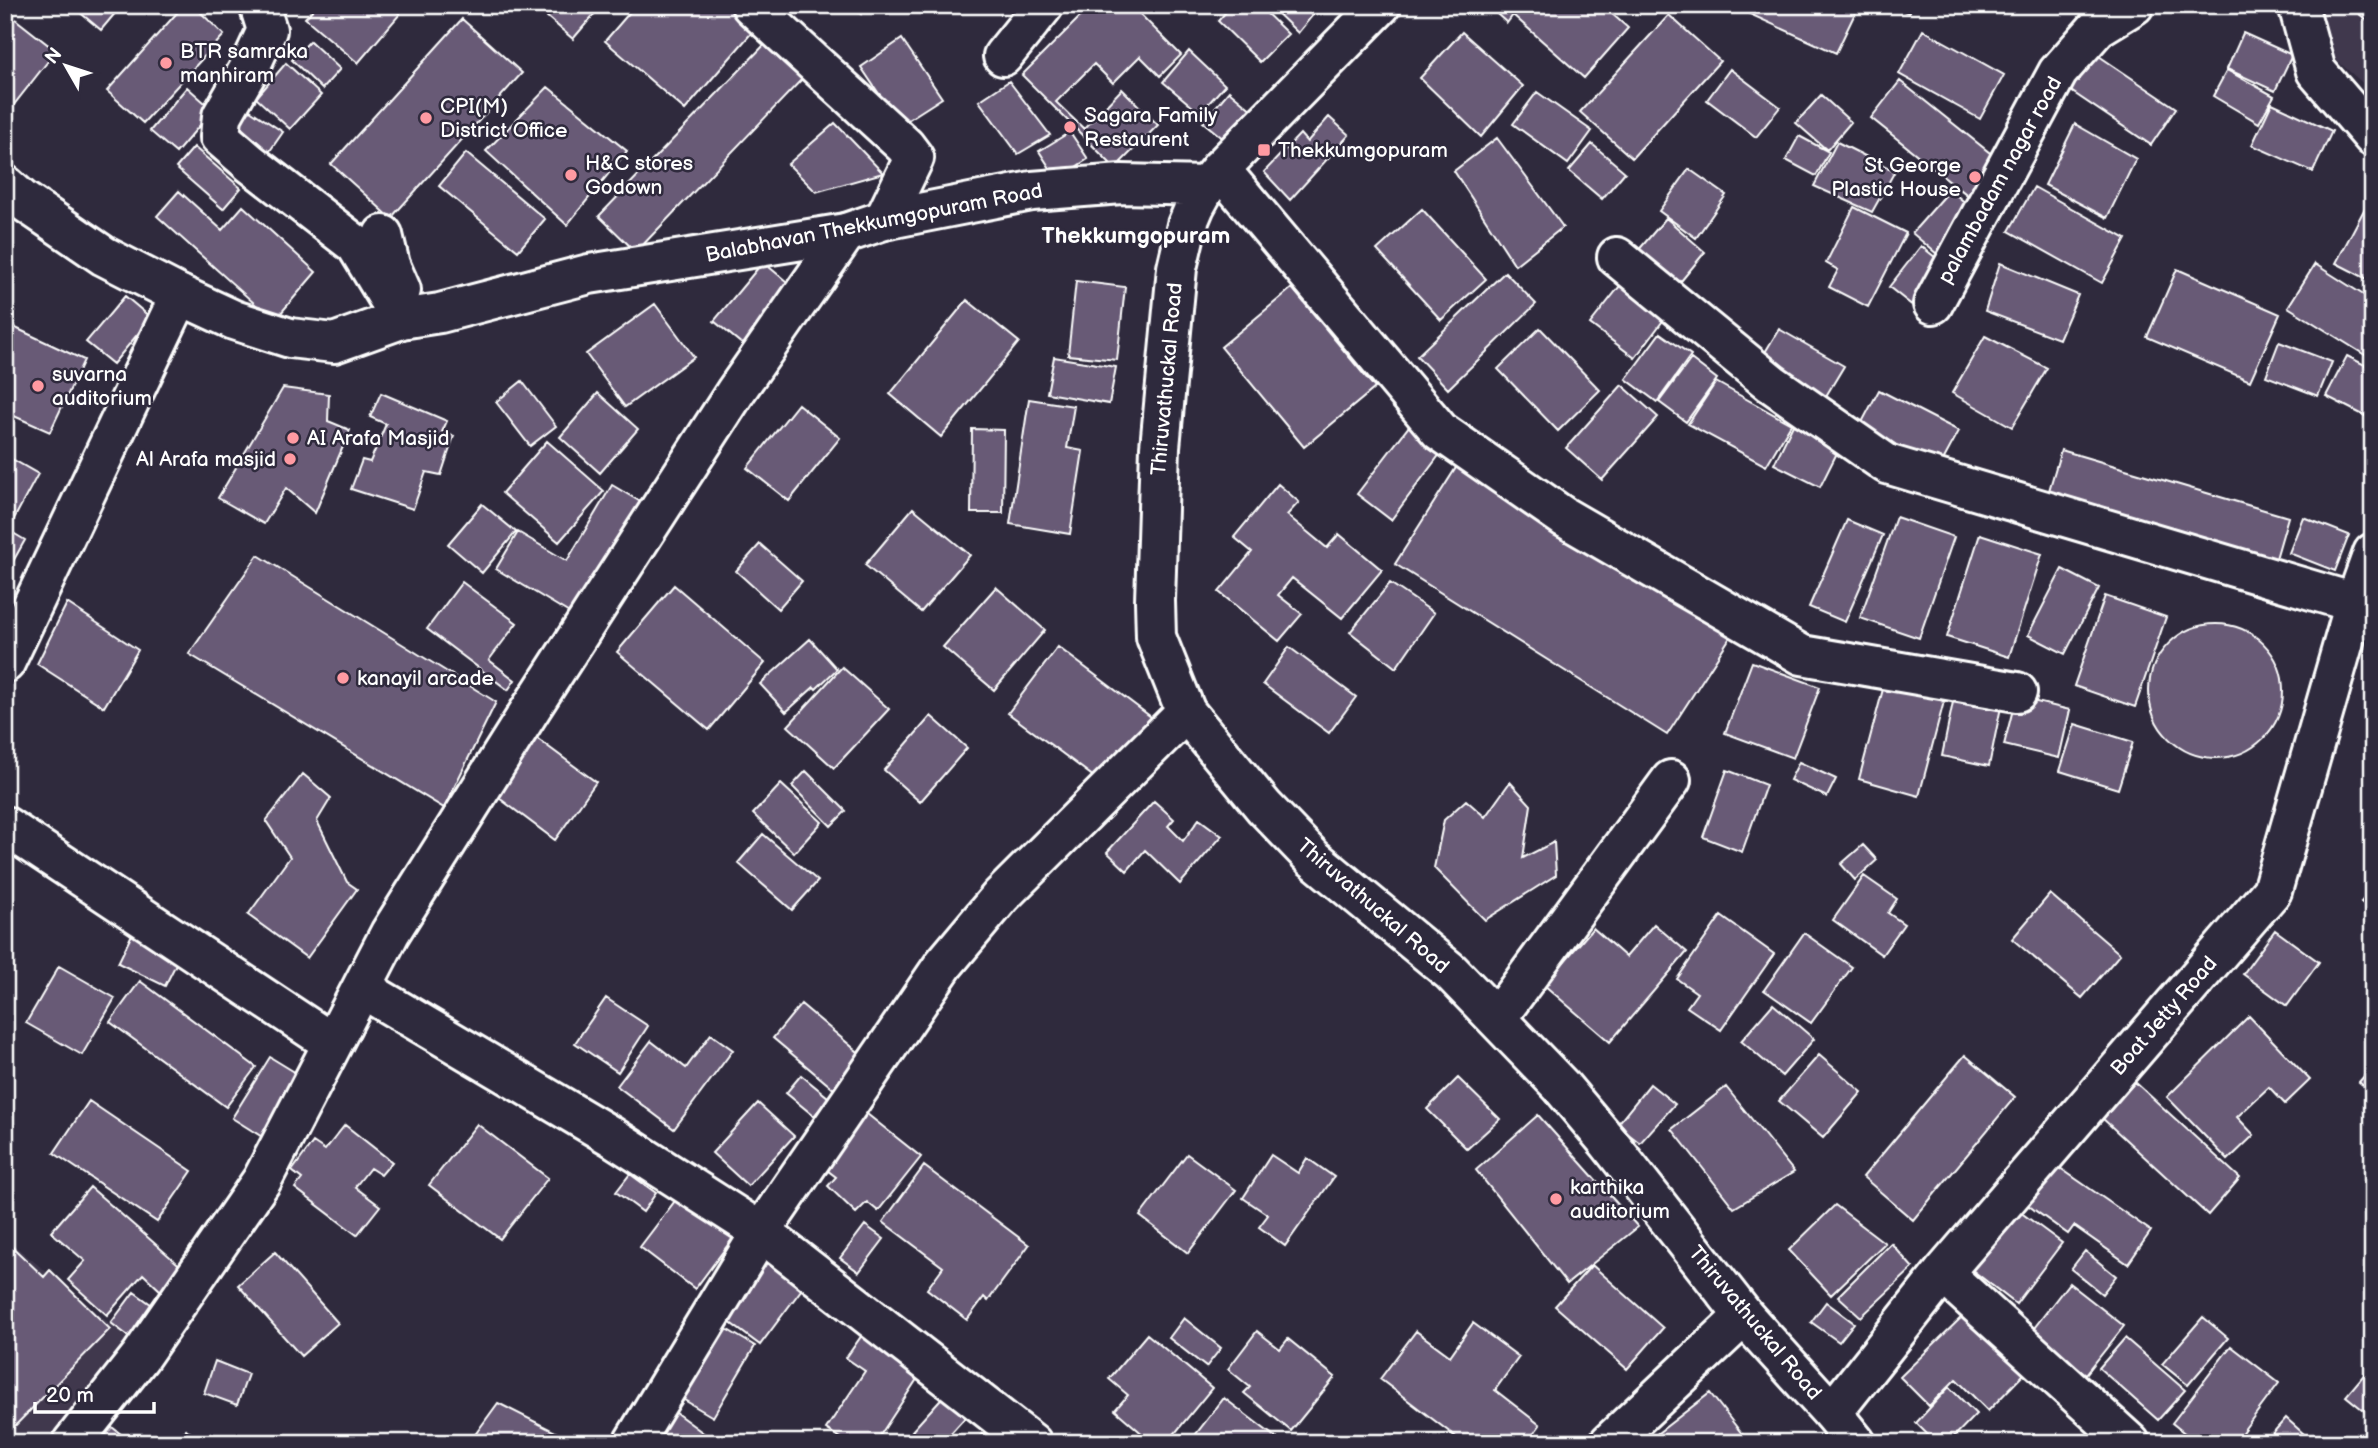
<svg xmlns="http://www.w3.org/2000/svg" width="2378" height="1448" font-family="'Balsamiq Sans',sans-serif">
  <rect width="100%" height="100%" fill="#2f2a3d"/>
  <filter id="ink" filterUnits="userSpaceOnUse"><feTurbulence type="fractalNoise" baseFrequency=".0143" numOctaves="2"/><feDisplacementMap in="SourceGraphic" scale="14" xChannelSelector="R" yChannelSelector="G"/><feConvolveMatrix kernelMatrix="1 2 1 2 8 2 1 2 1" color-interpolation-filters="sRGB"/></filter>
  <g filter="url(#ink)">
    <!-- built -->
    <path fill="#40384e" d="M2315 5H2373V92L2334 58Z
      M5 1238 130 1340 48 1443H5Z"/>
    <!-- building -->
    <path fill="#685a76" stroke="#fff" stroke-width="2" d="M71 5H122L101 30Z
      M184 5H193L224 35 143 123 107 91Z
      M317 5H389L400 14 358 63 305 18Z
      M541 5H602L573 39 538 9Z
      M636 5H725L754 30 685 110 605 41Z
      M849 5H867L861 14Z
      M1092 5H1131L1181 55 1160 76 1140 56 1113 83 1094 64 1056 102 1084 129 1122 89 1158 125 1115 168 1022 75Z
      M1232 5H1258L1288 34 1260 62 1218 21Z
      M1269 5H1321L1298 33Z
      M1487 5H1602L1628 28 1584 78 1513 15 1507 23Z
      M1730 5H1859L1836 53Z
      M1887 5H1912L1909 13Z
      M2365 5H2373V25L2358 13Z
      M5 11 56 51 5 116Z
      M1669 15 1720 61 1632 158 1580 112Z
      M462 19 522 73 391 218 331 164Z
      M1923 30 2004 75 1980 119 1899 74Z
      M1462 32 1523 86 1481 137 1420 78Z
      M2243 33 2292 55 2275 91 2227 69Z
      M902 39 942 98 900 125 861 67Z
      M310 41 340 69 322 89 292 60Z
      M767 42 804 77 636 252 599 216Z
      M2087 48 2176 108 2151 145 2062 85Z
      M1189 51 1225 85 1200 113 1163 82Z
      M286 63 321 95 290 129 256 98Z
      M1730 69 1780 107 1756 137 1707 100Z
      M2227 70 2274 96 2259 123 2213 96Z
      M1009 81 1050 135 1018 154 979 101Z
      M1900 81 2000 161 1970 197 1871 118Z
      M187 87 213 110 176 153 150 131Z
      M548 87 627 151 567 225 486 151Z
      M1229 91 1253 111 1225 140 1203 122Z
      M1537 92 1592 131 1568 164 1513 124Z
      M1821 95 1851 122 1827 150 1796 123Z
      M2272 103 2332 131 2313 172 2252 145Z
      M244 106 283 132 265 158 227 133Z
      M1329 117 1349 135 1290 200 1264 172 1300 134 1307 142Z
      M835 123 883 173 816 192 788 164Z
      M2075 124 2136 159 2107 218 2045 185Z
      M1070 132 1088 159 1057 179 1039 151Z
      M1799 136 1829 152 1816 176 1786 160Z
      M1497 138 1563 227 1515 265 1454 171Z
      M1837 142 1895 171 1872 212 1814 186Z
      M1592 144 1625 172 1602 199 1569 171Z
      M194 147 241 188 223 209 176 168Z
      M466 153 545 219 518 251 439 186Z
      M1689 169 1726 195 1696 238 1659 211Z
      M2034 187 2126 239 2102 283 2009 231Z
      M1950 190 1974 210 1937 254 1912 233Z
      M179 191 222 230 243 206 316 272 274 321 157 216Z
      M2366 206 2373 209V282L2336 263Z
      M1854 207 1906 233 1868 307 1829 287 1838 270 1826 263Z
      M1422 209 1486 279 1441 320 1377 250Z
      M1666 218 1705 252 1677 286 1637 252Z
      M1921 246 1950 269 1918 310 1889 287Z
      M763 262 798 291 748 349 714 321Z
      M2000 263 2078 295 2059 339 1985 311Z
      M2315 264 2373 301V360L2288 307Z
      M2177 269 2280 314 2250 381 2147 337Z
      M1505 272 1536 304 1448 389 1417 356Z
      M1627 277 1671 310 1635 358 1590 324Z
      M1076 281 1125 287 1117 360 1068 355Z
      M1292 288 1375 388 1304 447 1221 347Z
      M125 296 151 318 113 364 86 342Z
      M967 300 1019 342 941 437 890 394Z
      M655 304 694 357 625 407 586 354Z
      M5 323 84 360 50 432 5 412Z
      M1540 328 1600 390 1558 431 1498 369Z
      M1779 329 1844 366 1823 401 1758 364Z
      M1660 333 1691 355 1657 402 1626 379Z
      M1985 336 2047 368 2012 427 1952 393Z
      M2279 342 2332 362 2318 396 2266 376Z
      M2347 356 2373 369V420L2326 396Z
      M1054 357 1116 367 1109 404 1047 393Z
      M1691 359 1717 379 1686 422 1659 402Z
      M522 381 556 426 530 446 496 402Z
      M1716 382 1791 424 1766 466 1688 424Z
      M1622 385 1658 417 1602 480 1566 448Z
      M283 388 329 394 328 421 350 430 315 513 286 488 264 524 218 498Z
      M1879 390 1959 431 1939 468 1860 426Z
      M381 393 447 421 442 432 454 436 441 475 426 472 413 509 351 489 362 460 370 462 386 424 370 417Z
      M598 393 638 429 600 473 560 437Z
      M1029 399 1074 406 1067 448 1083 451 1070 534 1010 524Z
      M798 404 840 438 789 501 747 468Z
      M1413 421 1446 446 1391 520 1357 494Z
      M1793 425 1839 449 1820 487 1774 464Z
      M972 429 1004 430 1003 513H971Z
      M547 441 604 491 559 542 502 493Z
      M2061 450 2288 517 2275 562 2048 494Z
      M5 455 38 474 8 530 25 540 11 565 5 562Z
      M1459 463 1731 636 1667 735 1395 564Z
      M1278 484 1299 502 1287 515 1327 548 1339 534 1382 570 1342 618 1292 578 1278 595 1302 614 1279 641 1219 592 1252 552 1234 537Z
      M612 485 644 504 576 617 496 569 518 532 567 561Z
      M482 504 516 532 482 573 448 544Z
      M913 508 970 555 921 612 865 565Z
      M1896 517 1954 537 1919 638 1860 618Z
      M2303 517 2349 535 2335 571 2289 553Z
      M1847 520 1883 535 1845 622 1809 607Z
      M1980 534 2042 554 2009 657 1947 637Z
      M760 544 802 581 778 609 736 571Z
      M258 555 496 702 444 808 189 654Z
      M2062 569 2099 588 2065 654 2028 635Z
      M462 582 517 623 489 660 515 680 508 690 427 629Z
      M1390 583 1434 613 1396 668 1350 632Z
      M674 585 765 663 709 730 617 652Z
      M996 587 1045 630 994 690 943 647Z
      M2105 596 2166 617 2135 707 2074 686Z
      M67 603 138 650 104 707 37 664Z
      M2149 691a67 67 0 1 1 134 0a67 67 0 1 1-134 0Z
      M810 639 837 669 816 689 814 687 786 712 760 684Z
      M1058 647 1151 717 1102 783 1008 713Z
      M1289 647 1356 697 1329 733 1263 684Z
      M1752 662 1820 687 1793 758 1725 733Z
      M842 667 889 709 834 768 788 726Z
      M1887 674 1947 690 1919 796 1859 779Z
      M1955 692 2002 702 1989 766 1942 756Z
      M2016 697 2070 710 2059 758 2004 745Z
      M931 716 967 748 920 802 884 770Z
      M2075 724 2133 742 2118 789 2060 771Z
      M531 734 596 782 555 840 491 792Z
      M1799 762 1836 779 1827 797 1790 780Z
      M1727 770 1766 785 1742 852 1703 837Z
      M806 771 846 811 831 826 792 786Z
      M303 774 331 798 317 821 347 882 357 889 307 958 248 915 290 857 266 821Z
      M1510 782 1531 805 1523 858 1554 842 1556 875 1485 920 1434 868 1444 820 1466 800 1485 817Z
      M781 784 822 822 794 853 753 814Z
      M1154 801 1174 819 1168 826 1183 841 1199 819 1222 836 1180 884 1145 850 1127 871 1107 852Z
      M763 834 818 881 792 910 738 863Z
      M1863 845 1877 860 1855 880 1841 864Z
      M1864 876 1897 899 1888 913 1904 924 1882 955 1833 920Z
      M2373 888V911L2361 902Z
      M2050 894 2120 954 2082 998 2012 939Z
      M1721 916 1774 954 1721 1030 1687 1007 1697 993 1677 979Z
      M1654 924 1687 952 1610 1042 1544 985 1593 928 1626 957Z
      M136 926 183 950 165 986 118 963Z
      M2275 930 2319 962 2287 1006 2243 974Z
      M1804 933 1852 967 1811 1023 1764 990Z
      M59 966 115 998 82 1055 26 1023Z
      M140 981 256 1067 226 1107 110 1022Z
      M606 998 648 1026 618 1072 575 1043Z
      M801 1004 864 1057 836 1091 773 1038Z
      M1773 1004 1814 1039 1782 1076 1741 1041Z
      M2249 1016 2310 1080 2285 1104 2269 1087 2237 1117 2254 1135 2228 1160 2167 1097Z
      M711 1034 733 1050 674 1129 617 1086 651 1041 686 1068Z
      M1819 1055 1862 1092 1823 1138 1779 1101Z
      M1965 1055 2015 1097 1913 1220 1863 1177Z
      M270 1057 306 1079 267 1140 232 1118Z
      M2373 1066V1094L2359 1082Z
      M801 1075 829 1098 814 1116 786 1093Z
      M1458 1078 1500 1119 1467 1149 1427 1109Z
      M2135 1082 2240 1178 2208 1215 2102 1118Z
      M1650 1084 1675 1104 1640 1143 1617 1125Z
      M1726 1087 1794 1172 1734 1208 1672 1129Z
      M89 1101 192 1171 157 1222 54 1153Z
      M758 1103 794 1136 748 1186 712 1153Z
      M862 1110 921 1157 878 1211 867 1202 856 1213 828 1186 836 1177 819 1164Z
      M1538 1115 1638 1227 1567 1284 1476 1170Z
      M477 1124 548 1178 500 1239 429 1185Z
      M345 1125 392 1162 381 1175 370 1168 355 1187 380 1206 357 1235 295 1188 302 1179 292 1171 313 1142 325 1150Z
      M1187 1154 1236 1190 1188 1253 1140 1216Z
      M1271 1155 1298 1173 1307 1158 1334 1177 1285 1246 1259 1227 1268 1215 1243 1198Z
      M2050 1161 2151 1231 2128 1264 2074 1226 2068 1234 2022 1201Z
      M924 1166 1029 1245 988 1301 984 1297 967 1320 927 1289 943 1267 883 1222Z
      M630 1174 656 1193 643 1212 616 1192Z
      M90 1187 184 1269 163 1293 143 1274 107 1315 68 1280 85 1261 51 1232Z
      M678 1197 733 1238 695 1289 640 1247Z
      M1835 1205 1885 1243 1831 1295 1789 1250Z
      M2012 1206 2062 1243 2016 1304 1967 1266Z
      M865 1225 884 1239 859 1272 840 1258Z
      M5 1240 44 1277 50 1270 110 1329 5 1436Z
      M1891 1243 1913 1268 1861 1317 1838 1296Z
      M768 1246 810 1278 760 1345 717 1313Z
      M2085 1251 2116 1276 2102 1294 2071 1269Z
      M275 1252 338 1323 301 1356 238 1285Z
      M1592 1265 1663 1328 1627 1369 1555 1306Z
      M2069 1283 2124 1326 2086 1374 2031 1332Z
      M134 1292 162 1312 139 1344 111 1323Z
      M1826 1302 1854 1323 1839 1342 1811 1322Z
      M1966 1313 2025 1373 1988 1411 1956 1379 1929 1406 1900 1377Z
      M2203 1317 2228 1338 2188 1385 2162 1364Z
      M1184 1318 1221 1348 1206 1367 1169 1338Z
      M716 1323 755 1346 713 1417 674 1394Z
      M1473 1323 1519 1357 1495 1390 1540 1425 1527 1443H1464L1380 1379 1416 1331 1450 1356Z
      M867 1328 925 1367 875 1443H848L826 1429 865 1371 846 1358Z
      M1257 1331 1280 1349 1288 1339 1335 1377 1291 1431 1244 1393 1250 1387 1228 1369Z
      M1147 1334 1212 1388 1167 1443H1153L1115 1410 1128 1395 1109 1379Z
      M2125 1338 2185 1390 2158 1420 2099 1368Z
      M2231 1346 2279 1383 2234 1443H2197L2172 1423Z
      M215 1361 248 1374 237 1405 204 1393Z
      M2373 1364V1418L2346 1396Z
      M1949 1387 1976 1414 1948 1443H1936L1916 1423Z
      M947 1392 970 1412 942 1443H925L912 1431Z
      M1710 1393 1746 1439 1741 1443H1645Z
      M1224 1398 1283 1443H1189Z
      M498 1403 577 1443H469Z
      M672 1410 717 1443H648Z
      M2286 1418 2314 1443H2264Z
      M112 1427 132 1443H99Z
      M186 1429 203 1443H175Z
      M982 1434 993 1443H974Z"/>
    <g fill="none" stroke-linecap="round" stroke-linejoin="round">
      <!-- minor casing -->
      <g stroke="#fff" stroke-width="44">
        <path id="minor" d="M259 5 267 30 250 67 222 116 220 137 250 163 356 245 401 319
          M751 5 905 146 914 158 884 220
          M2298 5 2316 71 2373 137
          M1003 56 1044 5
          M1220 169 1440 431 1564 517 1802 655 2017 692
          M383 235 390 265 401 290
          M1617 257 1771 383 1887 464 2355 603
          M1933 304 2058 72 2098 27 2134 5
          M5 663 180 295
          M5 826 332 1043
          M363 989 611 1136 761 1232 1032 1443
          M1497 1018 1671 780
          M1943 1273 2130 1443
          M1832 1413 1943 1273 2272 891 2355 603 2373 553
          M72 1443 140 1357 262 1180 390 933 532 707 736 391 846 233
          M633 1443 761 1232 944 964 1001 896 1186 712
          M1609 1443 1744 1316"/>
      </g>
      <!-- major casing -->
      <g stroke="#fff" stroke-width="44">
        <path id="major" d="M1381 5 1220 169 1206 186 1195 206 1187 225 1177 268 1160 447 1155 601 1156 637 1186 712 1264 807 1313 858 1451 972 1561 1086 1608 1142 1744 1316 1832 1413 1856 1443
          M5 185 22 200 104 256 180 295 234 320 290 338 334 343 401 319 440 313 589 274 846 233 884 220 1032 191 1122 184 1206 186"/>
      </g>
      <!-- minor -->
      <use href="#minor" stroke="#2f2a3d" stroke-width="38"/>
      <!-- major -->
      <use href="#major" stroke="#2f2a3d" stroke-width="38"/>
    </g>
  </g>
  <!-- markers -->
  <g fill="#ff9aa2" stroke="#2f2a3d" stroke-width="2.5">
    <circle cx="166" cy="63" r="7"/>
    <circle cx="426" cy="118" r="7"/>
    <circle cx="1070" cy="127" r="7"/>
    <rect x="1257" y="143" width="14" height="14" rx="3.5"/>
    <circle cx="571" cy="175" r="7"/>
    <circle cx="1975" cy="177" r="7"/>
    <circle cx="38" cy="386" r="7"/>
    <circle cx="293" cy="438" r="7"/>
    <circle cx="290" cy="459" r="7"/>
    <circle cx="343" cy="678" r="7"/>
    <circle cx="1556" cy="1199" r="7"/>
  </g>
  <g text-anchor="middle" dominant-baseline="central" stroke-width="5" stroke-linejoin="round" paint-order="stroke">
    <!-- poi labels -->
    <g font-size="21" fill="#fff" stroke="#2f2a3d" text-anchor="start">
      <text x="180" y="51">BTR samraka<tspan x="180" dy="24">manhiram</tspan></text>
      <text x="440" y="106">CPI(M)<tspan x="440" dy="24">District Office</tspan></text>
      <text x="1084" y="115">Sagara Family<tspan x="1084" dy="24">Restaurent</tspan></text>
      <text x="1278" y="150">Thekkumgopuram</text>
      <text x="585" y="163">H&amp;C stores<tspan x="585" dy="24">Godown</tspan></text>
      <text x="1961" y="165" text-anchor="end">St George<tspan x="1961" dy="24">Plastic House</tspan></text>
      <text x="52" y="374">suvarna<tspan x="52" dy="24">auditorium</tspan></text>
      <text x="307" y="438">AI Arafa Masjid</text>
      <text x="276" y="459" text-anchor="end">Al Arafa masjid</text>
      <text x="357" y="678">kanayil arcade</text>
      <text x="1570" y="1187">karthika<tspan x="1570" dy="24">auditorium</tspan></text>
    </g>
    <!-- street labels -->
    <g font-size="21" fill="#fff" stroke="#2f2a3d">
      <text transform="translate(2000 180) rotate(-61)">palambadam nagar road</text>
      <text transform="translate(874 223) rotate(-11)">Balabhavan Thekkumgopuram Road</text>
      <text transform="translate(1167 379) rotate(-85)">Thiruvathuckal Road</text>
      <text transform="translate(1373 906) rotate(41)">Thiruvathuckal Road</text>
      <text transform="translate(2164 1016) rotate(-49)">Boat Jetty Road</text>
      <text transform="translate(1755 1323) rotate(50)">Thiruvathuckal Road</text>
    </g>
    <!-- neighbourhood labels -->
    <g font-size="23" font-weight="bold" fill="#fff" stroke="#2f2a3d">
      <text x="1136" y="236">Thekkumgopuram</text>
    </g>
  </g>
  <!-- margin -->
  <rect width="2378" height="1448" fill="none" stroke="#2f2a3d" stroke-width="28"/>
  <rect x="14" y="14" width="2350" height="1420" fill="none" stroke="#fff" stroke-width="2.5" filter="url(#ink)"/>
  <!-- north arrow -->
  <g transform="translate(66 66) rotate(309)" stroke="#2f2a3d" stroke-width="5" paint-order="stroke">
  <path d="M0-5L12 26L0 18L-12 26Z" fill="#ffffff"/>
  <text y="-10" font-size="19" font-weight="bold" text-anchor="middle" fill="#ffffff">N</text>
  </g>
  <!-- scale -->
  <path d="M35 1402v10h119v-10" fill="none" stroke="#ffffff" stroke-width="3.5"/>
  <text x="46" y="1402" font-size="21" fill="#ffffff" stroke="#2f2a3d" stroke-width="5" paint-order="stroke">20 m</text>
</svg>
